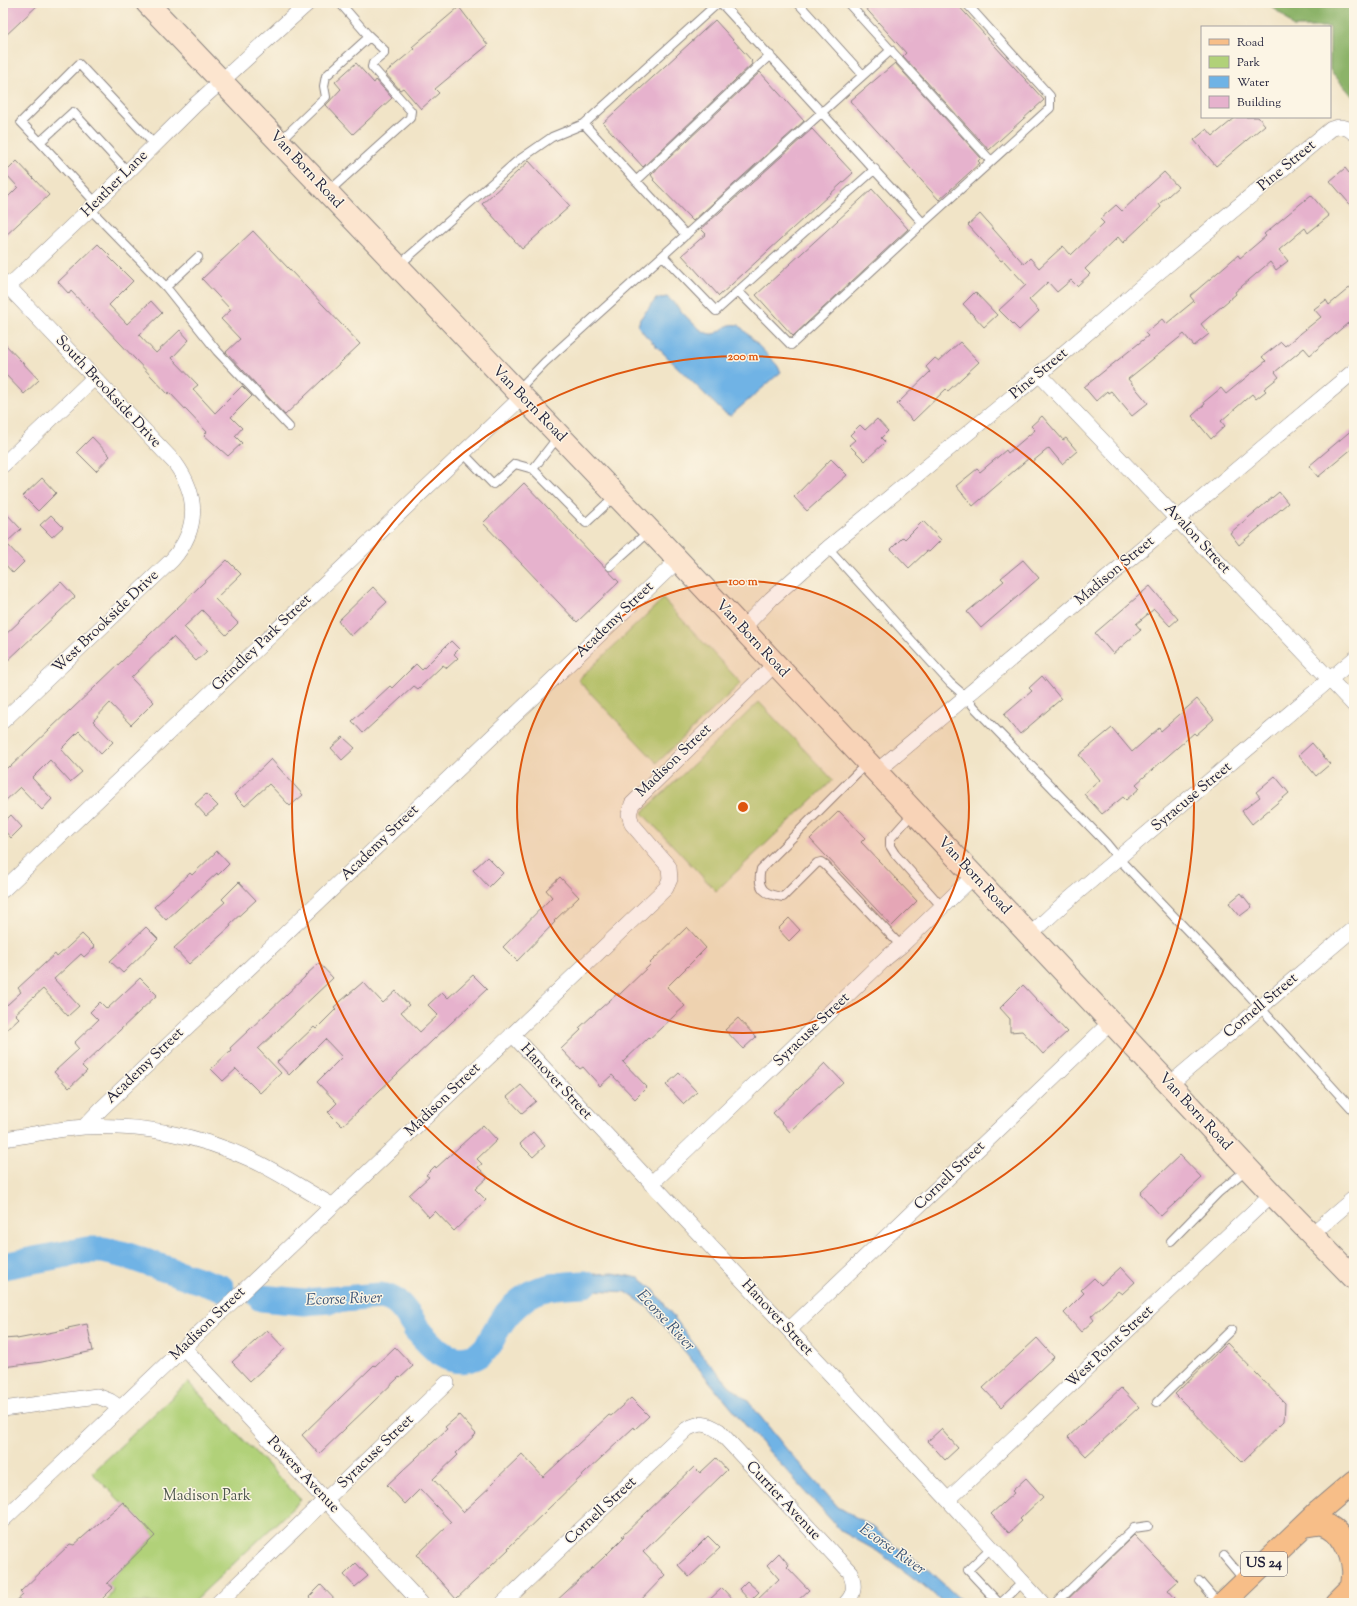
<svg xmlns="http://www.w3.org/2000/svg" width="1357" height="1606" font-family="'Sorts Mill Goudy',serif">
  <rect width="100%" height="100%" fill="#fcf5e5"/>
  <filter id="ink" filterUnits="userSpaceOnUse"><feTurbulence type="fractalNoise" baseFrequency=".025" numOctaves="2"/><feDisplacementMap in="SourceGraphic" scale="8" xChannelSelector="R" yChannelSelector="G"/><feConvolveMatrix kernelMatrix="1 2 1 2 8 2 1 2 1" color-interpolation-filters="sRGB"/></filter>
  <filter id="wash" filterUnits="userSpaceOnUse"><feTurbulence type="fractalNoise" baseFrequency=".012" numOctaves="4" result="noise"/><feDisplacementMap in="SourceGraphic" scale="16" xChannelSelector="R" yChannelSelector="G"/><feGaussianBlur stdDeviation="0.9" result="paint"/><feColorMatrix in="noise" values="0 0 0 0 0 0 0 0 0 0 0 0 0 0 0 0 0 1.4 0 .05"/><feComposite in="paint" operator="in"/></filter>
  <g filter="url(#wash)">
    <rect width="100%" height="100%" fill="#f1e4c7"/>
    <!-- green -->
    <path fill="#b1d179" stroke="#6a7a5a" d="M663 599 741 683 657 763 578 680Z
      M759 702 833 780 716 891 642 813Z
      M188 1382 301 1500 192 1603H106L113 1589 107 1583 155 1536 92 1473Z"/>
    <!-- forest -->
    <path fill="#8cb369" stroke="#576a52" d="M1267 3 1354 4V98L1330 70V27H1293L1285 17Z"/>
    <!-- water -->
    <path fill="#6fb3e5" stroke="#486a90" d="M667 297C678 305 699 336 713 334 720 333 724 326 730 325 733 324 737 325 739 325L777 365 781 372 730 416 723 412 646 336 638 326 640 319 656 299Z
      M613 1273 639 1278 653 1289 702 1355 729 1385 747 1400 788 1451 838 1507 873 1527 894 1545 924 1566 964 1603H944L923 1585 877 1551 841 1531 747 1427 649 1308 626 1292 579 1289 550 1291 546 1279 550 1277Z"/>
    <g fill="none" stroke-linecap="round" stroke-linejoin="round">
      <!-- river -->
      <path stroke="#6fb3e5" stroke-width="27" d="M3 1266 87 1250H103L125 1255 221 1288
        M261 1298 304 1302 380 1296C399 1298 406 1313 416 1327V1329C431 1344 443 1364 468 1359 477 1357 484 1352 489 1344 492 1339 494 1333 498 1327 503 1318 513 1307 522 1300 540 1285 563 1285 585 1284"/>
    </g>
    <g id="blocks">
      <!-- building -->
      <path fill="#e6b2cd" d="M3 3H40L3 38Z
        M861 3H956L1044 100 989 150 903 56 906 53Z
        M459 7 488 45 435 89 439 93 421 109 403 88 400 90 385 73 414 49 412 47Z
        M715 20 752 61 751 62 752 64 643 167 603 123Z
        M356 63 374 83 376 80 392 98 353 134 326 105 341 89 335 82Z
        M895 63 981 158 978 161 980 163 939 200 850 101Z
        M760 72 804 121 693 221 653 180 654 179 651 175Z
        M1236 117H1258L1265 125 1216 166 1194 140 1207 129 1213 136Z
        M812 129 853 173 719 296 682 255 706 234 701 229Z
        M17 161 49 195 3 238V202L18 187 5 173Z
        M529 161 570 206 522 249 482 204Z
        M1345 168 1354 179V209L1330 181Z
        M1164 172 1178 187 1159 204 1161 207 1123 243 1118 237 1085 269 1090 274 1077 286 1071 280 1057 292 1048 282 1029 300 1039 311 1019 330 999 310 1026 285 1003 260 1001 261 968 225 980 214 1024 264 1030 258 1039 268 1063 246 1071 255 1104 223 1100 219 1116 205 1122 211Z
        M872 189 908 229 793 336 756 295Z
        M1311 195 1329 216 1308 233 1305 228 1279 250 1288 261 1276 270 1270 262 1235 292 1236 294 1201 324 1209 334 1194 346 1184 334 1128 379 1148 403 1132 416 1111 391 1108 393 1107 391 1096 401 1084 387 1148 336 1145 333 1162 319 1166 324 1194 301 1190 296 1238 255 1240 258 1266 236 1264 234Z
        M253 231 360 344 285 415 226 352 240 339 221 319 231 310 202 279Z
        M98 244 110 256 109 257 133 281 109 305 127 324 151 301 162 313 139 335 156 353 180 330 189 340 172 358 198 385 193 389 215 413 242 386 252 396 231 417 242 428 235 436 242 443 228 456 204 435 207 432 169 392 168 394 71 291 69 294 58 282Z
        M1354 284V318L1310 355 1304 348 1275 372 1279 377 1264 389 1266 391 1256 399 1252 394 1221 421 1225 426 1211 439 1192 416 1205 404 1204 402 1221 388 1226 394 1266 361 1262 357 1281 342 1285 346 1321 317 1314 309 1326 300 1329 305Z
        M975 292 997 315 984 327 963 304Z
        M3 342 39 380 24 394 3 372Z
        M960 342 979 362 948 391 946 389 913 421 897 404 930 372 926 367 935 358 939 361Z
        M1042 416 1063 440 1066 438 1077 451 1062 464 1049 448 1032 462 1029 458 973 506 956 486 977 469 980 472 1006 450 1008 453 1035 430 1031 426Z
        M877 419 888 431 881 438 885 442 865 461 849 445 855 440 850 435 860 425 865 430Z
        M1354 428V447L1318 477 1309 466Z
        M92 437 110 456 96 471 77 452Z
        M831 459 847 475 807 511 794 497Z
        M42 478 56 493 38 511 23 496Z
        M524 483 619 582 577 622 483 523Z
        M1279 492 1288 503 1239 545 1230 533Z
        M3 510 21 529 6 543 24 562 13 573 3 562Z
        M51 515 63 527 52 537 40 525Z
        M923 521 941 540 929 552 927 551 909 568 891 549 903 537 905 539Z
        M227 560 241 574 215 599 238 623 226 635 202 610 184 627 207 651 196 661 173 637 131 678 154 702 131 725 110 703 93 721 113 742 101 754 79 731 61 749 82 772 70 782 50 760 32 778 52 799 42 810 20 787 3 803V772L9 766 10 767 70 710V711Z
        M1023 560 1039 578 981 628 967 612 1004 581 1001 578Z
        M61 582 75 597 3 665V637Z
        M1150 586 1178 619 1170 626 1154 609 1136 624 1141 630 1113 654 1095 633Z
        M373 587 387 602 351 636 338 621Z
        M451 641 459 649 454 654 458 658 447 668 443 665 418 689 414 686 363 733 352 721 390 686 392 688 416 664 422 670Z
        M1042 676 1061 699 1020 734 1004 715 1032 691 1029 688Z
        M1197 699 1214 719 1196 735 1194 733 1136 784 1140 788 1126 800 1123 797 1102 814 1084 794 1100 780 1079 755 1112 728 1132 752 1159 728 1161 731Z
        M343 737 355 748 342 760 331 748Z
        M1312 743 1330 764 1316 776 1299 755Z
        M271 759 303 795 290 806 269 784 245 806 234 795Z
        M1275 776 1289 793 1252 824 1242 811 1260 797 1256 792Z
        M206 794 218 806 206 816 195 804Z
        M839 811 865 838 861 842 917 901 892 926 810 839Z
        M11 815 22 827 11 838 3 829V823Z
        M217 851 229 864 218 875 217 873 166 920 154 907 190 873 192 875Z
        M487 857 503 873 489 887 473 870Z
        M560 877 579 897 554 921 555 922 517 961 503 947 552 897 546 890Z
        M239 882 256 900 230 924 231 926 189 964 174 948 225 902 222 899Z
        M1241 893 1252 907 1240 916 1229 903Z
        M789 918 800 930 789 941 778 929Z
        M146 927 158 939 123 973 110 961Z
        M687 927 706 948 667 987 685 1006 649 1039 648 1038 623 1062 647 1087 635 1099 612 1075 600 1086 583 1067 580 1069 561 1049 581 1030 579 1028 593 1015 618 993 619 995 651 964 650 963Z
        M82 934 95 947 84 957 81 954 54 979 79 1006 68 1016 43 989 15 1014 19 1018 3 1033V1001L7 1005 21 992 18 988 55 954 57 957Z
        M319 963 333 978 258 1049 281 1073 260 1093 236 1069 223 1081 211 1069 231 1050 230 1048 305 977V976Z
        M473 975 487 989 342 1126 328 1112 337 1103 317 1082 342 1057 325 1039 289 1075 277 1062 314 1027 316 1029 336 1009 334 1007 363 982 383 1003 396 991 409 1005 401 1012 420 1032 438 1015 428 1005 442 992 448 998Z
        M140 978 157 995 82 1066 87 1071 69 1088 54 1072 79 1049 74 1043 98 1020 90 1012 100 1002 107 1009Z
        M1023 985 1067 1032 1043 1054 1022 1031 1010 1032V1019L1000 1008Z
        M738 1018 756 1037 743 1049 725 1030Z
        M825 1063 843 1082 790 1132 773 1113Z
        M679 1073 697 1092 684 1104 666 1085Z
        M521 1085 536 1101 522 1113 507 1097Z
        M483 1125 497 1140 477 1159 482 1164 478 1167 488 1177 475 1189 486 1200 454 1231 435 1211 429 1217 409 1195 429 1177 426 1175 435 1166 436 1168Z
        M533 1132 545 1146 533 1157 520 1144Z
        M1180 1155 1202 1178 1161 1216 1140 1193Z
        M1121 1267 1135 1282 1122 1294 1118 1291 1091 1316 1094 1320 1081 1332 1064 1313 1084 1293 1081 1290 1094 1278 1101 1285Z
        M87 1324 93 1351 42 1362 3 1367V1339L17 1338V1339L69 1329 68 1328Z
        M267 1330 285 1349 250 1381 232 1362Z
        M1037 1338 1054 1357 1001 1407 983 1388Z
        M1227 1343 1285 1403 1284 1421 1242 1462 1175 1394Z
        M395 1347 413 1366 400 1378 399 1377 319 1454 302 1435 374 1365 375 1366Z
        M1121 1388 1139 1407 1086 1456 1068 1437Z
        M631 1398 649 1416 635 1429 634 1427 586 1472 508 1548 509 1549 456 1599 417 1555 451 1522 420 1489 405 1504 387 1485 447 1429 445 1427 459 1415 476 1434 456 1453 458 1455 433 1479 463 1512 492 1485 491 1484 522 1454 543 1477 609 1415 611 1416Z
        M941 1429 958 1448 945 1460 928 1441Z
        M716 1458 727 1470 643 1552 665 1575 638 1603H554L603 1558 624 1537 622 1536 694 1467 700 1473Z
        M1026 1478 1043 1497 1020 1519 1022 1521 1009 1533 991 1514 1014 1493 1012 1491Z
        M123 1502 155 1536 107 1583 113 1588 98 1603H14L23 1595 20 1592 70 1544 74 1545Z
        M1134 1535 1178 1581 1168 1590 1175 1598 1169 1603H1064Z
        M708 1536 720 1548 689 1577 678 1565 689 1555Z
        M779 1553 789 1565 787 1567 809 1590 795 1603H754L779 1579 767 1565Z
        M356 1563 368 1576 355 1587 344 1575Z
        M747 1581 759 1592 750 1601 739 1589Z
        M321 1585 338 1603H314L309 1597Z
        M722 1588 736 1603H706Z"/>
    </g>
  </g>
  <g filter="url(#ink)">
    <use href="#blocks" fill-opacity="0" stroke="#8a8381" stroke-width="1"/>
    <g fill="none" stroke-linecap="round" stroke-linejoin="round">
      <!-- service casing -->
      <g stroke="#8a8381" stroke-width="10">
        <path id="service" d="M798 3 863 75
          M848 3 991 161
          M280 141 326 97 324 86 326 76 368 38 367 34 340 3
          M40 142 21 122 79 64 155 145
          M636 181 770 55
          M328 192 410 118 411 111 372 67 373 63 384 54V50L367 34
          M96 203 40 142 73 112 128 172
          M90 209 166 287 217 351 289 427
          M923 223 1050 108V96L966 3
          M686 235 584 124 718 3
          M663 256 716 311 738 291 791 345 923 223 721 3
          M398 266 516 162 552 137 584 124
          M166 287 198 257
          M738 291 875 169
          M517 391 545 362 599 313 891 50
          M558 437 533 469 586 523 615 496
          M463 453 493 484 515 464 533 469
          M828 548 950 683 965 696 976 709 1106 843 1119 859 1247 993 1354 1111
          M610 566 649 531
          M867 763 761 869C756 889 765 895 783 897L817 863 821 862 825 865 901 946
          M914 812 890 839V846L895 854 942 907
          M1171 1241 1218 1193 1247 1169
          M1157 1402 1231 1330
          M992 1547 968 1570 999 1603
          M1224 1556 1245 1581
          M1199 1581 1218 1603
          M1001 1603 1023 1582
          M1056 1603 1134 1528 1148 1526"/>
      </g>
      <!-- minor casing -->
      <g stroke="#8a8381" stroke-width="16">
        <path id="minor" d="M3 281 175 463C199 496 199 529 172 560L3 721
          M8 287 90 209 195 105 308 3
          M1039 374 1354 705
          M3 465 94 378
          M742 629 771 599 828 548 1030 382 1153 277 1331 129C1340 125 1347 127 1354 133
          M876 772 1354 371
          M3 890 522 397
          M1030 935 1060 907 1354 659
          M512 1034 948 1500 1042 1603
          M1169 1085 1354 928
          M84 1127 101 1109 678 560
          M3 1139C30 1135 57 1129 84 1127 140 1124 199 1135 250 1159 279 1172 304 1190 332 1205
          M651 1184 886 958 901 946 974 876
          M1312 1234 1354 1198
          M789 1330 1111 1022
          M184 1348 421 1603
          M3 1409 97 1396 110 1401 120 1408
          M948 1500 1272 1194
          M3 1520 666 888 670 879 669 867 632 824 629 814 632 804 775 664
          M218 1603 447 1383
          M503 1603 687 1429C700 1422 707 1423 719 1431L850 1572C855 1584 855 1594 846 1603"/>
      </g>
      <!-- secondary casing -->
      <g stroke="#8a8381" stroke-width="24">
        <path id="secondary" d="M147 3 678 560 1272 1194 1354 1278"/>
      </g>
      <!-- primary casing -->
      <g stroke="#8a8381" stroke-width="24">
        <path id="primary" d="M1305 1526C1310 1525 1318 1523 1323 1524 1340 1528 1352 1553 1353 1569 1354 1575 1352 1581 1352 1588
          M1223 1603 1319 1511 1354 1481
          M1336 1603 1354 1585"/>
      </g>
      <!-- service -->
      <use href="#service" stroke="#fff" stroke-width="8"/>
      <!-- minor -->
      <use href="#minor" stroke="#fff" stroke-width="15"/>
      <!-- secondary -->
      <use href="#secondary" stroke="#fce5cf" stroke-width="22"/>
      <!-- primary -->
      <use href="#primary" stroke="#f7be88" stroke-width="22"/>
    </g>
  </g>
  <!-- distance rings -->
  <circle cx="743" cy="807" r="226" fill="#de560e" fill-opacity=".12"/>
  <g fill="none" stroke="#de560e" stroke-width="2">
    <circle cx="743" cy="807" r="226"/>
    <circle cx="743" cy="807" r="451"/>
  </g>
  <g text-anchor="middle" dominant-baseline="central" stroke-width="3" stroke-linejoin="round" paint-order="stroke">
    <!-- shield labels -->
    <rect fill="#fcf5e5" stroke="#63616e" stroke-width="1" x="1241" y="1552" width="46" height="24" rx="3"/>
    <g font-size="14" font-weight="bold" fill="#22223b">
      <text x="1264" y="1564">US 24</text>
    </g>
    <!-- street labels -->
    <g font-size="15" fill="#22223b" stroke="#fcf5e5">
      <text transform="translate(1287 166) rotate(-40)">Pine Street</text>
      <text transform="translate(306 170) rotate(47)">Van Born Road</text>
      <text transform="translate(115 184) rotate(-45)">Heather Lane</text>
      <text transform="translate(1039 374) rotate(-40)">Pine Street</text>
      <text transform="translate(108 392) rotate(47)">South Brookside Drive</text>
      <text transform="translate(529 404) rotate(46)">Van Born Road</text>
      <text transform="translate(1197 539) rotate(47)">Avalon Street</text>
      <text transform="translate(1115 571) rotate(-40)">Madison Street</text>
      <text transform="translate(615 620) rotate(-44)">Academy Street</text>
      <text transform="translate(106 622) rotate(-44)">West Brookside Drive</text>
      <text transform="translate(752 639) rotate(47)">Van Born Road</text>
      <text transform="translate(262 643) rotate(-44)">Grindley Park Street</text>
      <text transform="translate(674 761) rotate(-44)">Madison Street</text>
      <text transform="translate(1192 797) rotate(-40)">Syracuse Street</text>
      <text transform="translate(380 843) rotate(-44)">Academy Street</text>
      <text transform="translate(974 876) rotate(47)">Van Born Road</text>
      <text transform="translate(1261 1006) rotate(-40)">Cornell Street</text>
      <text transform="translate(812 1030) rotate(-44)">Syracuse Street</text>
      <text transform="translate(145 1066) rotate(-44)">Academy Street</text>
      <text transform="translate(556 1082) rotate(47)">Hanover Street</text>
      <text transform="translate(443 1100) rotate(-44)">Madison Street</text>
      <text transform="translate(1195 1112) rotate(47)">Van Born Road</text>
      <text transform="translate(950 1176) rotate(-44)">Cornell Street</text>
      <text transform="translate(777 1318) rotate(47)">Hanover Street</text>
      <text transform="translate(208 1324) rotate(-44)">Madison Street</text>
      <text transform="translate(1110 1347) rotate(-43)">West Point Street</text>
      <text transform="translate(376 1452) rotate(-44)">Syracuse Street</text>
      <text transform="translate(303 1475) rotate(47)">Powers Avenue</text>
      <text transform="translate(783 1501) rotate(47)">Currier Avenue</text>
      <text transform="translate(601 1511) rotate(-43)">Cornell Street</text>
    </g>
    <!-- park labels -->
    <g font-size="15" fill="#4d574e" stroke="#fcf5e5">
      <text x="207" y="1496">Madison Park</text>
    </g>
    <!-- water labels -->
    <g font-size="16" font-style="italic" fill="#3d5576" stroke="#fcf5e5">
      <text transform="translate(344 1300) rotate(-2)">Ecorse River</text>
      <text transform="translate(665 1321) rotate(47)">Ecorse River</text>
      <text transform="translate(892 1550) rotate(35)">Ecorse River</text>
    </g>
  </g>
  <circle cx="743" cy="807" r="6" fill="#de560e" stroke="#fcf5e5" stroke-width="2"/>
  <g font-size="12" text-anchor="middle" font-weight="bold" fill="#de560e" stroke="#fcf5e5" stroke-width="3" stroke-linejoin="round" paint-order="stroke">
    <text x="743" y="360">200 m</text>
    <text x="743" y="585">100 m</text>
  </g>
  <!-- margin -->
  <rect width="1357" height="1606" fill="none" stroke="#fcf5e5" stroke-width="16"/>
  <!-- legend -->
  <rect x="1201" y="26" width="130" height="92" fill="#fcf5e5" stroke="#a5a1a1"/>
  <rect x="1209" y="39" width="20" height="6" fill="#f7be88" stroke="#a5a1a1"/>
  <text x="1237" y="46" font-size="12" fill="#22223b">Road</text>
  <rect x="1209" y="56" width="20" height="12" fill="#b1d179" stroke="#a5a1a1"/>
  <text x="1237" y="66" font-size="12" fill="#22223b">Park</text>
  <rect x="1209" y="76" width="20" height="12" fill="#6fb3e5" stroke="#a5a1a1"/>
  <text x="1237" y="86" font-size="12" fill="#22223b">Water</text>
  <rect x="1209" y="96" width="20" height="12" fill="#e6b2cd" stroke="#a5a1a1"/>
  <text x="1237" y="106" font-size="12" fill="#22223b">Building</text>
</svg>
